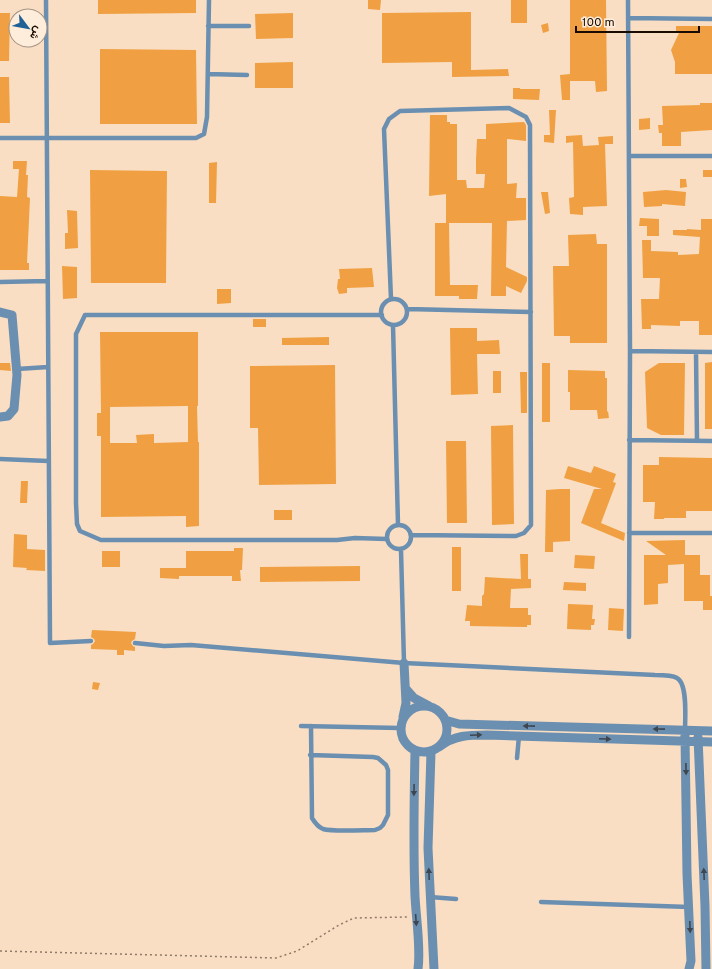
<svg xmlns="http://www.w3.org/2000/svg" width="712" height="969" font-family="Overpass,Vazirmatn,sans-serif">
  <rect width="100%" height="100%" fill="#f9dec3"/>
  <!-- building -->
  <path fill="#f0a042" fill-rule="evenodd" d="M98 0H196V13L98 14Z
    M368 0H381L380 10 368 9Z
    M511 0H527V23H511Z
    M570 0H606L607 91 596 92 595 81H570V100H562L560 75 570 74Z
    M471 12V70L508 69 509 76 452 77V62L382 63V13Z
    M0 13H10L9 61H0Z
    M293 13V38L256 39 255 14Z
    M548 23 549 31 543 33 541 25Z
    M676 26H712V74H675V62L671 50 679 33H676Z
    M100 49 196 50 197 124H100Z
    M293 62V88H255V63Z
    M0 77H9L10 123H0Z
    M513 88H520V89H540L539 100 513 99Z
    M700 103H712V130L681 132V146H662V133H659L658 125H663L662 106 700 105Z
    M549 110H556L554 143 544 142V135H550Z
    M430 115H447V122H450V124H457V180H466L467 188H484L485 174H476V159L477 139H486V124L524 122 526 125V141L507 139V184L517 183 516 198H526V220L507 221 506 267 527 277V281L521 293 506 286V296H491L492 223H446V194L429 196Z
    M650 118V129L639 130V119Z
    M582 135 583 146 599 145 598 137 613 136V144H605L607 206 583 207V215L570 214 569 198 574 197 573 142 566 143V136Z
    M13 161H27L26 175H28L27 197 30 198 27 263H29V270H0V196L17 197 19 169H13Z
    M217 162 216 203H209V163Z
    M90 170 167 171 166 283H91Z
    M703 170H712V177H703Z
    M680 179H686L687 187 680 188Z
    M666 190 686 192 685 206 662 204V206L644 207 643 192Z
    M541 192H548L550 213 545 214Z
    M67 210 77 211 78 248 65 249V233H68Z
    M640 218 659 219V236H647V226H639Z
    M701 219H712V335H699V321H680V326L651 325V329H642L641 299H659L660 278H643L642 240H651V251L678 252V255L699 254 700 237 673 235V230H687V229L701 230Z
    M435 223H449L450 285H478L477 299H459V296H435Z
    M596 234 597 244H607V343H570V336H554L553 266H569L568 235Z
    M62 266 77 267V298L63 299Z
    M372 268 374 287 347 288V293L339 294 337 288 338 279H340L339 269Z
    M217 289H231V303L217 304Z
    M253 319H266V327H253Z
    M450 328H477V341L499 340 500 354H477L478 394 451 395Z
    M100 332H198V406H197L198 442H199V526L186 527V516L101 517V436H97V413H101ZM188 406V442L154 443V434L136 435 137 443H110V407Z
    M329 337V345H282V338Z
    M712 362V429H705V363Z
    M0 363H10L11 371 0 370Z
    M542 363H550V422H542Z
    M659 363H685L684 435H661L647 428 645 372Z
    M335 365 336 484 259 485 258 428H250V366Z
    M568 370 605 371V378H607V412L608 411 609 418 598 419 597 410H570V392H568Z
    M493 371H501V393H493Z
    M520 372H527V413H521Z
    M513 425 514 524 492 525 491 426Z
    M446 441H466L467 523H447Z
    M659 457 712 458V511H686V518H664V519H654L655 502H643V465H659Z
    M568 466 591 473 594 466 616 474 613 482 616 483 601 523 625 533 624 541 581 523 594 489H602L564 478Z
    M21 481H28L27 503H20Z
    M560 489H570V541L553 542V552H545L546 490Z
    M274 510H292V520H274Z
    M14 534 27 535V549L45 550V571L26 570 27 568 13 567Z
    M685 540V555H700V575H710V596H712V610H703V601H684V564L668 565V583L658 584V604L644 605V555H666L646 541Z
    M452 547H461V591H452Z
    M234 548H243L242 570H240L241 581H232V576H179V579L160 578V568H186V551H234Z
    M102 551H120V567H102Z
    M520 554H528V579H531V588L511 589 510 608H528V615H531V625H527V627L470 626V621H465L467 605 482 606V596L484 594 485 577 521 579Z
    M575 555 595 556 594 569 574 568Z
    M360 566V581L260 582V567Z
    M564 582 586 583V591L563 590Z
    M568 604 593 605 592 619H595L594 625H591V630L567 629Z
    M609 608 624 609 623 631 608 630Z
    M92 630 136 632 135 639 132 641 131 643 133 646 135 647V651L124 650V655H117V650L91 649V645L93 644 95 641 94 639 91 637Z
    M93 682 100 683 98 690 92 689Z"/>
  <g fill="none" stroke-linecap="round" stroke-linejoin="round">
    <!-- path -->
    <path stroke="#8f7a67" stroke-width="1.5" stroke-dasharray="2 3" stroke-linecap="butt" d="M0 951 276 958 297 951 339 925 354 918 408 917"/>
    <!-- service -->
    <path stroke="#6b8fb0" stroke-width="4.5" d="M46 0 50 643 91 641
      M628 0 630 351 629 637
      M628 18 712 19
      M208 26H249
      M208 74 247 75
      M0 138H196L204 134 207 117 209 0
      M630 156H712
      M0 282 47 281
      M391 299 384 129 389 119 400 111 509 108 526 117 530 125 531 525 524 533 516 536 412 535
      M381 312a13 13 0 1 1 26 0a13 13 0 1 1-26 0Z
      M407 309 531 312
      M382 315H85L76 334V503L77 524 80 531 101 540H337L355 538 387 539
      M393 325 398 525
      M630 351 712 352
      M696 352 697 441
      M17 369 48 367
      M629 440 712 441
      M0 459 48 461
      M387 537a12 12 0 1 1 24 0a12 12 0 1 1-24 0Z
      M629 533H712
      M401 550 404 663
      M135 643 164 646 191 645 404 663 655 675C662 675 672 675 677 678 688 684 685 719 685 730
      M301 726 400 728
      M310 755 373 757 378 758 386 765 388 770V815L383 825 380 828 375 830C363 830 333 832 323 829 318 827 315 823 312 818L311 726
      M517 758 519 736
      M430 897 456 899
      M541 902 689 907"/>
    <!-- minor -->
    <path stroke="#6b8fb0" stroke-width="9" d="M0 312 12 315 17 375 14 409 8 416 0 417
      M406 689 414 698 429 706
      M401 729a23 23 0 1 1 46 0a23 23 0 1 1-46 0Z
      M403 717 406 703 404 663
      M445 720 459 724 712 731
      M685 735 687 874 691 961 689 969
      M698 737 705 906 706 969
      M439 747C454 735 469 735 487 735L712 742
      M415 751C414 799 413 847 415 896 416 918 421 948 418 969
      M431 752 428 848 434 969"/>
  </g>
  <!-- one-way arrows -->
  <defs><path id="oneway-solid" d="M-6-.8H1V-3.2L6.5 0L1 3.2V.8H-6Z"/></defs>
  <g fill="#3e464f">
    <use href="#oneway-solid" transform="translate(529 726) rotate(-179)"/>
    <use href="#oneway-solid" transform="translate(659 729) rotate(-179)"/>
    <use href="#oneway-solid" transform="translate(476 735) rotate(-3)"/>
    <use href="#oneway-solid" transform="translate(605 739) rotate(2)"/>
    <use href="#oneway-solid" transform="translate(686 769) rotate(89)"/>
    <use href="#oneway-solid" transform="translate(414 790) rotate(91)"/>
    <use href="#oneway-solid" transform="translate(429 874) rotate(-92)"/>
    <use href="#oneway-solid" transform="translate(704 874) rotate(-92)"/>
    <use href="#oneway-solid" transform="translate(416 920) rotate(86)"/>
    <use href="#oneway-solid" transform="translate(690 927) rotate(88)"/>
  </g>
  <!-- north arrow -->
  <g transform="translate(28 28) rotate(122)"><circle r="19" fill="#ffeddb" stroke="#a39383"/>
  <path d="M0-3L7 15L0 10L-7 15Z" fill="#1e6196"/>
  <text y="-6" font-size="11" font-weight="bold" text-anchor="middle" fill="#1a0b00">ش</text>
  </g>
  <!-- scale -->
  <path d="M576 26v6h123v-6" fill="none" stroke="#1a0b00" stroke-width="2"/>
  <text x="582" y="26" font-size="12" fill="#1a0b00" stroke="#ffeddb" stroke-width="3" paint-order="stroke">100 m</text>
</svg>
